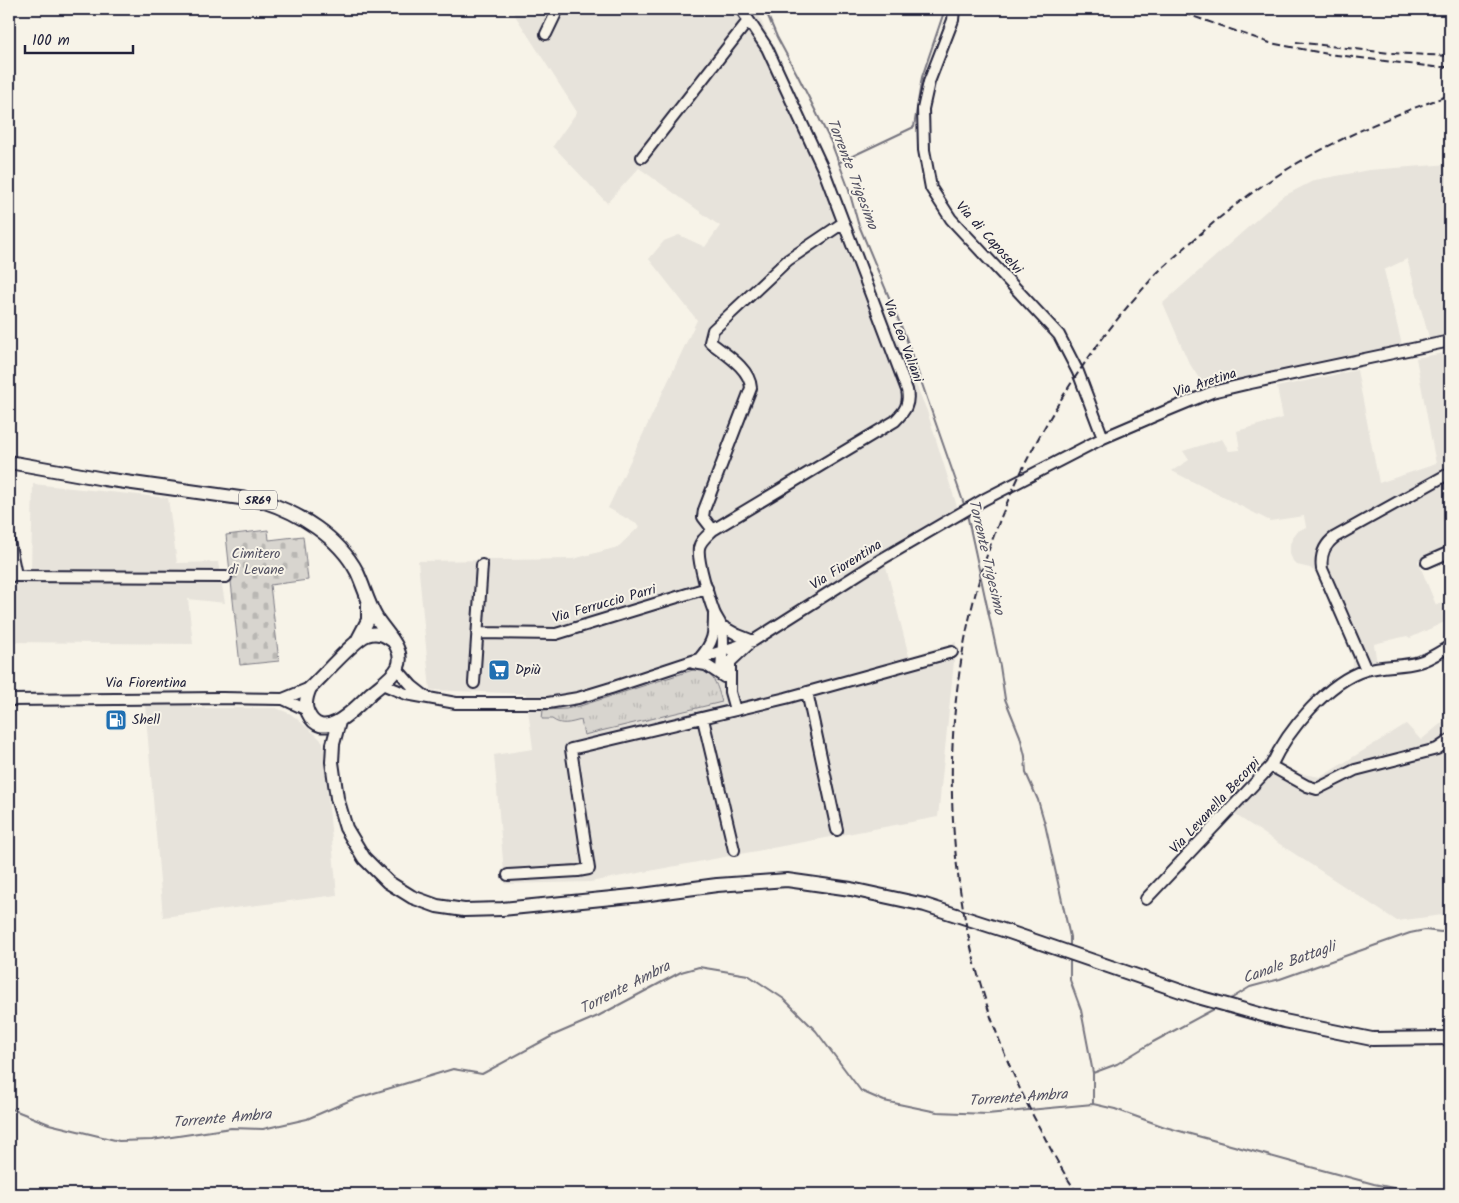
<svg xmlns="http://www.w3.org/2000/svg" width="1459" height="1203" font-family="Kalam,sans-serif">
  <defs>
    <pattern id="grass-tufts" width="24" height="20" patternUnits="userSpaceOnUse" patternTransform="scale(1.25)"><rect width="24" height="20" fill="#d8d5cf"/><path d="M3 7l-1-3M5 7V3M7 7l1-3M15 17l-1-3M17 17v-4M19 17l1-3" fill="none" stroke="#b9b7b3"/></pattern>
    <pattern id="cemetery-stones" width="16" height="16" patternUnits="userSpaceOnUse" patternTransform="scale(1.25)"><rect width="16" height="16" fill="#d8d5cf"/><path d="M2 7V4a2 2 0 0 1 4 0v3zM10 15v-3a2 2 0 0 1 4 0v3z" fill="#b9b7b3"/></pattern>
  </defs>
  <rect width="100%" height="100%" fill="#f7f3e8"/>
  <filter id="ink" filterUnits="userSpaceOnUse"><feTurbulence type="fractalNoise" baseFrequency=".02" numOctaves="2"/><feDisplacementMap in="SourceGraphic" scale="10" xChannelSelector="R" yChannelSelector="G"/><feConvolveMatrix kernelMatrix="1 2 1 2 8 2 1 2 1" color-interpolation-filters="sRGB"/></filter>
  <g filter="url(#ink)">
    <!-- built -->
    <path fill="#e7e3db" d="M511 9H756L829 176 927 411 959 513 883 555 909 656 956 642 938 817 590 882 505 884 494 755 533 749 526 694 430 690 418 561 573 559 618 547 640 526 608 508 697 320 649 259 664 241 679 235 705 247 720 226 639 168 607 203 553 146 577 112Z
      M1450 164V338L1430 341 1407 259 1384 270 1402 345 1207 391 1188 361 1163 303 1282 197 1315 180 1369 170Z
      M1450 352V547L1418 561 1436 605 1441 603 1449 620 1410 638 1407 636 1374 644 1377 664 1369 662 1365 659 1361 668 1343 677 1353 666V660L1319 575 1310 568 1297 565 1293 561 1290 554V544L1294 535 1298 531 1306 527 1304 516 1270 521 1172 471 1189 460 1183 451 1222 439 1229 451 1240 450 1237 431 1283 418 1277 387 1357 370 1379 483 1436 464 1416 358Z
      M33 484 168 498 177 563 218 562 225 603 188 599 193 644 9 642V569H31Z
      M144 693H192V708H276L291 714 315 734 323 742 337 895 163 917Z
      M1450 716V914L1397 921 1228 810 1270 762 1289 779 1295 773 1321 777 1406 724 1421 740Z"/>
    <!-- grass -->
    <path fill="url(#grass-tufts)" stroke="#7d7c85" d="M696 669C715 672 717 686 722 702L584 735 581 720C570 723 561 726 552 719H542L543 710 566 709 580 706Z"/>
    <!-- cemetery -->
    <path fill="url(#cemetery-stones)" stroke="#7d7c85" d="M268 530 269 540 303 536 308 580 270 585 279 661 240 665 226 535Z"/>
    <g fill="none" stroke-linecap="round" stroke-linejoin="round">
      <!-- stream -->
      <path stroke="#76747f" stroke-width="2" d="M765 9 777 37 798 76 831 142 848 187 858 223 906 338 965 507
        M840 162 914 127 922 77 945 9
        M967 514 1000 666 1005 699 1020 736 1025 756 1026 773 1038 800 1045 824 1070 937V948
        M1070 957V980L1081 1010 1093 1073V1104
        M1229 1000 1250 987 1280 979 1410 933 1425 930 1441 932 1450 929
        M1093 1073 1117 1064 1153 1042 1216 1008
        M9 1108 49 1124 119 1141 152 1140 231 1128 263 1129 307 1119 351 1100 453 1069 482 1074 554 1035 598 1016 681 972 699 967 748 975 784 999 816 1031 861 1091 884 1101 937 1112 987 1114 1093 1104 1115 1109 1165 1127 1292 1162 1374 1184 1422 1194"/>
      <!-- minor casing -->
      <g stroke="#22223b" stroke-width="14">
        <path id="minor" d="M954 9 953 20 929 82 923 109 924 150 931 188 951 219 1059 335 1078 372 1103 438
          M546 34 558 9
          M642 157 748 21
          M713 530 703 517 704 510 751 388C750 368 725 354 710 342L713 330 788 260 843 223
          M9 541 16 575
          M1427 562 1450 552
          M9 576 226 577
          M722 626 738 635 753 641
          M477 633 556 634 707 588
          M700 658C714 641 714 635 714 614
          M693 663 706 665 724 677
          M397 669 412 686 426 697
          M1366 670 1322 569C1320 555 1324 545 1335 537L1450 473
          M721 674C721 659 725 643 722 629 721 622 716 618 714 612 709 599 697 560 699 548 700 541 708 535 713 530L895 421C905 411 910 404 907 390L824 171 767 48 741 9
          M474 683 482 565
          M382 684 406 694 456 703H548L578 698 611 688 753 641 882 559 985 499 1103 438 1166 411 1212 392 1246 384 1450 341
          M807 692 837 830
          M283 699 310 688
          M9 700 222 698 283 699 307 710
          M735 710 730 692V662L748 645
          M703 719 734 850
          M1271 766 1307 786 1317 789 1355 770 1437 749 1450 740
          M508 875 578 871 589 869 571 749 786 698 952 652
          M1146 899 1271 766C1287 731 1328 681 1366 670 1384 665 1402 667 1419 662 1430 659 1441 651 1450 646"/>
      </g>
      <!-- major casing -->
      <g stroke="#22223b" stroke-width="16">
        <path id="major" d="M9 462 104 479 262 501C299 513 338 536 357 572 364 587 368 603 376 617 384 631 406 649 398 667 393 677 379 686 371 693 358 705 323 746 308 713 304 705 306 697 310 688 322 677 355 639 367 635 377 631 385 635 393 641
          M357 641 368 620V603
          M339 722 333 744 332 762 337 798 346 828 364 858 388 882 412 897 437 906 464 910 502 909 642 895 717 885 787 880 851 889 925 905 1009 932 1198 997 1284 1021 1372 1039 1450 1038"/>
      </g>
      <!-- minor -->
      <use href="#minor" stroke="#f7f3e8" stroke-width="10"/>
      <!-- major -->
      <use href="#major" stroke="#f7f3e8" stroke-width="12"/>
      <!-- rail -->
      <path stroke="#22223b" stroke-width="2" stroke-dasharray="8 4" stroke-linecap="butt" d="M1172 9 1270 43 1328 54 1434 67H1450
        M1296 42 1389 53 1450 56
        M1078 1194C1065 1176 1054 1156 1044 1136 1009 1073 983 1005 968 934 945 824 946 709 974 599 1003 485 1070 369 1149 282 1157 272 1168 263 1178 254 1203 231 1229 209 1256 190 1315 148 1383 118 1450 95"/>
    </g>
  </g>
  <!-- icons -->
  <defs>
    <g id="supermarket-square" transform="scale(1.125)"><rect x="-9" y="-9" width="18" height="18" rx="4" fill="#1f6fb2" stroke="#f7f3e8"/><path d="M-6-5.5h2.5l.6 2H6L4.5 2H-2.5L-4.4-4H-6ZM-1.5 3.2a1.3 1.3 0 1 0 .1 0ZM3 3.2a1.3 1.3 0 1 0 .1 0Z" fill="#fff"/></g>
    <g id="fuel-square" transform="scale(1.125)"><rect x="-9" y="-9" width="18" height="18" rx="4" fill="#1f6fb2" stroke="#f7f3e8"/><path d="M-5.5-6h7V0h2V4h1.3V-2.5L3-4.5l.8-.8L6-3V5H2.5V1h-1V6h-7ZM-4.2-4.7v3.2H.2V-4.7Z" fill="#fff"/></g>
  </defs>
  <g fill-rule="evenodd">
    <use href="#supermarket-square" x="499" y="670"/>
    <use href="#fuel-square" x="116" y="720"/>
  </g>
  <g text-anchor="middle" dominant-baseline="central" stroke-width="4" stroke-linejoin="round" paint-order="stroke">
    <!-- shield labels -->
    <rect fill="#f7f3e8" stroke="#62616f" stroke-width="1" x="239" y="490.5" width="38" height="19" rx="4"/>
    <g font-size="12" font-weight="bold" fill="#22223b">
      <text x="258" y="500">SR69</text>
    </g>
    <!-- street labels -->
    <g font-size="14" fill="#22223b" stroke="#f7f3e8">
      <text transform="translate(989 238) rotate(48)">Via di Caposelvi</text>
      <text transform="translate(903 341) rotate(69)">Via Leo Valiani</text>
      <text transform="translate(1205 383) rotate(-18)">Via Aretina</text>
      <text transform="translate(846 565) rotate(-32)">Via Fiorentina</text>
      <text transform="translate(604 604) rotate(-16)">Via Ferruccio Parri</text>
      <text x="146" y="683">Via Fiorentina</text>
      <text transform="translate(1215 806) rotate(-47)">Via Levanella Becorpi</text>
    </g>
    <!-- park labels -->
    <g font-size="14" fill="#504f60" stroke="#f7f3e8">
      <text x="256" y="554">Cimitero<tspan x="256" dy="16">di Levane</tspan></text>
    </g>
    <!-- poi labels -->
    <g font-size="14" fill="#22223b" stroke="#f7f3e8" text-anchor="start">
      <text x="515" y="670">Dpiù</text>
      <text x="132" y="720">Shell</text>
    </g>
    <!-- water labels -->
    <g font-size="15" font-style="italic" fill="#535263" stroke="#f7f3e8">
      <text transform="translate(852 174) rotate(69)">Torrente Trigesimo</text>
      <text transform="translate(986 557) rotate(77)">Torrente Trigesimo</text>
      <text transform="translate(1289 963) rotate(-20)">Canale Battagli</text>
      <text transform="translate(625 988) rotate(-27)">Torrente Ambra</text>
      <text transform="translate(1018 1098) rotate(-4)">Torrente Ambra</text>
      <text transform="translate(222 1119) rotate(-5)">Torrente Ambra</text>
    </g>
  </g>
  <!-- margin -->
  <rect width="1459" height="1203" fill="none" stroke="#f7f3e8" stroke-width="30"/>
  <rect x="15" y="15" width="1429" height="1173" fill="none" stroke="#22223b" stroke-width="2" filter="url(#ink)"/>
  <!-- scale -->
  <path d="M25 45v8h108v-8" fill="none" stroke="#22223b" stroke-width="2.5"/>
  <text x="32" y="45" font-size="15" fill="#22223b" stroke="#f7f3e8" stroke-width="4" paint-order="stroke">100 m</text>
</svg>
